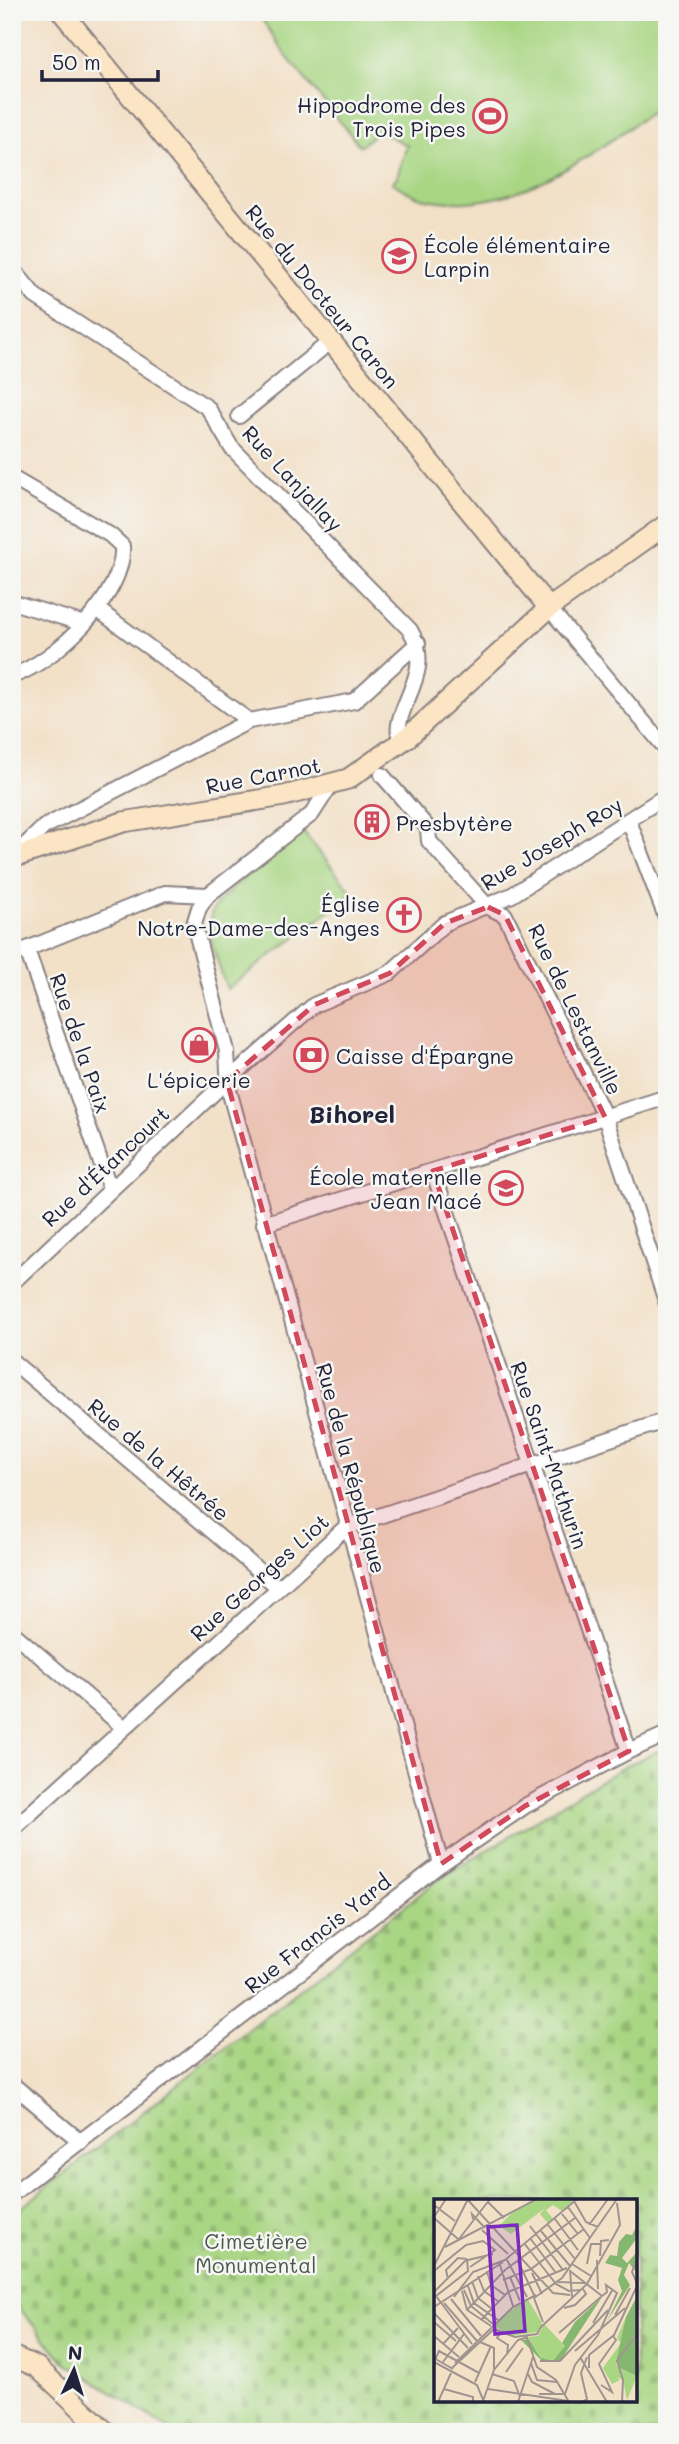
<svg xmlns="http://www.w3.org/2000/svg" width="679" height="2444" font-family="Mali,sans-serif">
  <defs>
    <pattern id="cemetery-stones" width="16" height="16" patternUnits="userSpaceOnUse" patternTransform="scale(1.75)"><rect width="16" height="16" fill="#a9d683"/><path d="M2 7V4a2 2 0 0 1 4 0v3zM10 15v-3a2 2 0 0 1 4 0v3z" fill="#91b772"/></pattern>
  </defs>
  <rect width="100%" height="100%" fill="#f6f6f2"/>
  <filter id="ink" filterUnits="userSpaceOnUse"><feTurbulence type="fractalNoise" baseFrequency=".0143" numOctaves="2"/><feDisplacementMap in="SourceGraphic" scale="14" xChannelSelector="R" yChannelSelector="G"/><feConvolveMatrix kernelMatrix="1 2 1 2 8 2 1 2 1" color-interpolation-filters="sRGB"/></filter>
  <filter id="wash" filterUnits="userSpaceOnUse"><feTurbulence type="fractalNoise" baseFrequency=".00686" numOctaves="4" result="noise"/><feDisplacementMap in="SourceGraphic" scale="28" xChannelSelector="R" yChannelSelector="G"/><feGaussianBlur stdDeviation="1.57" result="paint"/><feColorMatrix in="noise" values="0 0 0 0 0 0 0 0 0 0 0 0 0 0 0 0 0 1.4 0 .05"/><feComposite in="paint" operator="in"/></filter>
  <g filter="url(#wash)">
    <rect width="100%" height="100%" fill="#f2e0c7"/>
    <!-- cemetery -->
    <path fill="url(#cemetery-stones)" stroke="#667c5f" stroke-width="2" fill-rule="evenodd" d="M667 1747V2432H174L64 2361 12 2300V2215L439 1879 623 1767ZM436 2201H635V2400H436Z"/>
    <!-- park -->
    <path fill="#a9d683" stroke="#667c5f" stroke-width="2" d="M257 12H667V101C597 149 518 218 426 199 414 197 402 188 392 183L397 177 407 145 379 131 360 146 287 57Z
      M303 832 353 893 227 989C220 967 206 938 211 915 214 897 285 846 303 832Z"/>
  </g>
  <g filter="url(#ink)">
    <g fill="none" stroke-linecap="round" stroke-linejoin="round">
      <!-- street casing -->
      <g stroke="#8a8181" stroke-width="18">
        <path id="street" d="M12 268 35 296 208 408 231 447 410 630C438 676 387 710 401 743
          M239 416 331 341
          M12 478 110 535 122 546C126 594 55 662 12 676
          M12 602 81 623
          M549 608 667 750
          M97 609 249 721 354 701 418 643
          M382 775 428 828 429 841 470 887 488 907 505 915 605 1117 667 1304
          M330 786 312 814 208 895 199 908 194 924 227 1051 229 1090 441 1864
          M629 821 667 920
          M14 856 44 827 249 721
          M27 950 110 1189
          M12 955 165 893 208 895
          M433 1171 629 1751
          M264 1224 667 1097
          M12 1283 218 1089 314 1005 390 973 445 923 512 895 667 795
          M12 1361 279 1588
          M12 1632 124 1728
          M12 1830 346 1527 667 1420
          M12 2084 81 2142
          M12 2194 438 1866 525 1806 629 1751 667 1734"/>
      </g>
      <!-- secondary casing -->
      <g stroke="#8a8181" stroke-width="23">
        <path id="secondary" d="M62 12 549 608
          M12 858 123 822 284 796 348 779 408 737 549 608 667 524
          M12 2356 37 2367 106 2432"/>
      </g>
      <!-- street -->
      <use href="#street" stroke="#fff" stroke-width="14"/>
      <!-- secondary -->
      <use href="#secondary" stroke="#fce5c4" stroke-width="19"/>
    </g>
  </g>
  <!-- marked area -->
  <path fill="#d1495b" fill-opacity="0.2" stroke="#d1495b" stroke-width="5" stroke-dasharray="14 9" stroke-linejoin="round" d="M488 907 505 915 605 1117 433 1171 629 1751 525 1806 441 1864 227 1081 314 1005 390 973 445 923Z"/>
  <!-- icons -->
  <defs>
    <g id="stadium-ring" transform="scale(1.75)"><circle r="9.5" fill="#f6f6f2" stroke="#d1495b" stroke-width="1.5"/><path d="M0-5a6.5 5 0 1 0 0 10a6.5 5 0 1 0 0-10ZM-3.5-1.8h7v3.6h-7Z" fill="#d1495b"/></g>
    <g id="school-ring" transform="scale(1.75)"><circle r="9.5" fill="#f6f6f2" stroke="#d1495b" stroke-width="1.5"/><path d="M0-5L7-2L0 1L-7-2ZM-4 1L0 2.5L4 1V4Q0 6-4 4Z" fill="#d1495b"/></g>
    <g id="building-ring" transform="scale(1.75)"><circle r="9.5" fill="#f6f6f2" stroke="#d1495b" stroke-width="1.5"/><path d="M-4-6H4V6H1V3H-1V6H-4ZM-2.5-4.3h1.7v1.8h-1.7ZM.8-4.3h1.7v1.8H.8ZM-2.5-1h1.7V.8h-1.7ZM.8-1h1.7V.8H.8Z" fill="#d1495b"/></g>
    <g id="church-ring" transform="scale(1.75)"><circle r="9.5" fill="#f6f6f2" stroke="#d1495b" stroke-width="1.5"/><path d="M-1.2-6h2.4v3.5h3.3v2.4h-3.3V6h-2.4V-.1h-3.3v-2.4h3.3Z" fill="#d1495b"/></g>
    <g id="shop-ring" transform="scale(1.75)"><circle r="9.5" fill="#f6f6f2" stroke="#d1495b" stroke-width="1.5"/><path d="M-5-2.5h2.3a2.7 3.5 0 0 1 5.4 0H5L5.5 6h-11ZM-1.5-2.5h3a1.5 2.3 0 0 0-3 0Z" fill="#d1495b"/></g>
    <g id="bank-ring" transform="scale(1.75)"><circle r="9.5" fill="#f6f6f2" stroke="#d1495b" stroke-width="1.5"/><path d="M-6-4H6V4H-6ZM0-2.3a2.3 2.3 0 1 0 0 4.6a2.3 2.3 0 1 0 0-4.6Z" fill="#d1495b"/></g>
  </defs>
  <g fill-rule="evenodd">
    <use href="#stadium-ring" x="490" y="116"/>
    <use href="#school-ring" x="399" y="256"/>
    <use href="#building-ring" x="372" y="822"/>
    <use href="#church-ring" x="404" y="915"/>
    <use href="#shop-ring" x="199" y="1045"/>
    <use href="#bank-ring" x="311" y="1055"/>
    <use href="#school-ring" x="506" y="1188"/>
  </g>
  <g text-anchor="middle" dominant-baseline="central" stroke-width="5" stroke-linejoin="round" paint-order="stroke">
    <!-- poi labels -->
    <g font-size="21" fill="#22223b" stroke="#f6f6f2" text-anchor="end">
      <text x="466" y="104">Hippodrome des<tspan x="466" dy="24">Trois Pipes</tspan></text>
      <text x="424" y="244" text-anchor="start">École élémentaire<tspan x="424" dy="24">Larpin</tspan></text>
      <text x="396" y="822" text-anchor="start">Presbytère</text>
      <text x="380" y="903">Église<tspan x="380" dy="24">Notre-Dame-des-Anges</tspan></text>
      <text x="336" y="1055" text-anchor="start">Caisse d'Épargne</text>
      <text x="199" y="1079" text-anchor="middle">L'épicerie</text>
      <text x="482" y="1176">École maternelle<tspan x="482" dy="24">Jean Macé</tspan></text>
    </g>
    <!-- street labels -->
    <g font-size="21" fill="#22223b" stroke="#f6f6f2">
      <text transform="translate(323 296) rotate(51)">Rue du Docteur Caron</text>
      <text transform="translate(293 478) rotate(47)">Rue Lanjallay</text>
      <text transform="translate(263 775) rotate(-11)">Rue Carnot</text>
      <text transform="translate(551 843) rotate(-31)">Rue Joseph Roy</text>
      <text transform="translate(576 1009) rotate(64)">Rue de Lestanville</text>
      <text transform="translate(81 1043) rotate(71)">Rue de la Paix</text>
      <text transform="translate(105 1166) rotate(-43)">Rue d'Étancourt</text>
      <text transform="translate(550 1455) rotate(71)">Rue Saint-Mathurin</text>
      <text transform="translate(159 1459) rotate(40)">Rue de la Hêtrée</text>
      <text transform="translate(352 1468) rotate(75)">Rue de la République</text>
      <text transform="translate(259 1577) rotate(-42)">Rue Georges Liot</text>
      <text transform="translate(317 1933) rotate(-38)">Rue Francis Yard</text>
    </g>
    <!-- park labels -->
    <g font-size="21" fill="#4a5851" stroke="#f6f6f2">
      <text x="256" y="2240">Cimetière<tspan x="256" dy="24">Monumental</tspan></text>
    </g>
    <!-- quarter labels -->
    <g font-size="24" font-weight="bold" fill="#22223b" stroke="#f6f6f2">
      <text x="352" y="1113">Bihorel</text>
    </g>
  </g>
  <!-- overview -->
  <g transform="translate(434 2199)">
    <rect width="203" height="203" fill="#f2e0c7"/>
    <path d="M192 118 193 126 182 166 203 177 193 201 189 181 183 178 186 181 178 185 169 169 187 144 183 139Z" fill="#a9d683"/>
    <path d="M203 26V39L188 59 193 64 203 53V74L195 64 190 76 196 86 173 122 188 92 184 81 188 69 171 64 176 56 183 57 185 43 192 35 198 36ZM203 97V133L182 164 192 118ZM168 98 127 161 108 162 87 141 95 140 107 159 131 147 128 144 141 123ZM203 136 202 165 203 177 184 168V161Z" fill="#86b771"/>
    <path d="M93 99 108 124 103 133 76 137 59 126ZM110 125 131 147 119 162 107 159 94 138 104 137Z" fill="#a9d683"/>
    <path d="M105 0H141L128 12 119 6 112 11 119 20 114 24 106 15 111 9 77 35 65 27 78 14Z" fill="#a9d683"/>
    <path fill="none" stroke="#9f948f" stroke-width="2" d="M33 0 119 94 136 96M140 2 152 23 164 28M54 3 70 19M0 6 21 22M134 8 156 39M128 15 144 35M0 18 12 0M0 19 24 40M39 20 38 15 51 29M121 20 144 51M114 26 141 60M155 26 174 0M96 27 129 71M48 31 74 55M107 32 136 67M96 39 122 74M25 40 56 0M90 44 122 85 135 92 146 91M11 48 103 0M166 57 167 42 175 41M33 60 34 72 2 97 38 145M34 61 59 55M73 61 93 98M163 61 164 90M84 62 100 96M202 62 198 73 203 84M138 65 157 77M153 65 157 45H167M66 66 79 107M0 67 34 0M136 71 138 98M0 72 32 46 49 42 61 51 36 68M53 72 57 86 71 96M98 74 108 95M44 77 50 92 65 103M76 78 86 102M14 80 12 71 24 59 33 60M69 81 97 70 150 30M38 82 44 99 58 110M124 83 151 84M34 87 40 104 64 121M30 91 37 107 59 125M28 92 33 111 57 127M0 93 33 60M20 98 39 73 71 61 143 0M17 100 47 137M10 104 43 142M0 108 69 63M130 109 141 106 152 95 149 90M33 111 71 71 141 19M0 114 34 149M181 116 196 89M47 121 74 93 133 69M0 123 22 142M109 123 100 99 128 79 183 0M159 124 179 90M107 128 153 85 186 26 183 4M66 134 63 139 74 146 73 156M125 134 168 97M0 137 25 158M93 139 103 168 122 181 135 203M46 143 60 149V170M9 145 24 129M141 152 191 109M146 158 173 203M0 159 19 170M2 159 5 152 45 174M106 162H126L174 111M0 163 43 186 50 203M9 163 30 135M21 164 79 108 102 96M97 164 103 181 123 183M18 169 60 130 81 138 103 135 108 126M155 169V156L180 136 202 89M72 173 89 149M58 175 80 182 86 198M94 175 98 183 121 195M41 183 57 147M167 186 178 193 165 165 182 141 179 137M10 190 39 198V203M54 190 134 202M105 195H129M131 195 141 166 164 136 183 94 172 86 173 93 168 97 136 72M49 202 60 171 84 141 94 138M4 203 17 174M84 203 99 158M148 203 153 200 147 174 153 158M188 203 189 181 183 162 203 135"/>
    <path fill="#7b2cbf" fill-opacity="0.15" stroke="#7b2cbf" stroke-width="3.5" d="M83 26 91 132 61 135 54 28Z"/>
    <rect width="203" height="203" fill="none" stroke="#22223b" stroke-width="3.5"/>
  </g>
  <!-- margin -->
  <rect width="679" height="2444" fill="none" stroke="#f6f6f2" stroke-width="42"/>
  <!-- north arrow -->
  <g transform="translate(74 2370) rotate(4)" stroke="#f6f6f2" stroke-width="5" paint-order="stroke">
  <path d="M0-5L12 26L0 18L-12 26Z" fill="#22223b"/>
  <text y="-10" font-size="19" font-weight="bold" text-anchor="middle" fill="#22223b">N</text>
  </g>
  <!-- scale -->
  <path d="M42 70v10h116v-10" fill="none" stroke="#22223b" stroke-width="3.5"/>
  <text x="52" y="70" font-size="21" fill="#22223b" stroke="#f6f6f2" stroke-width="5" paint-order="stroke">50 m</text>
</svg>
